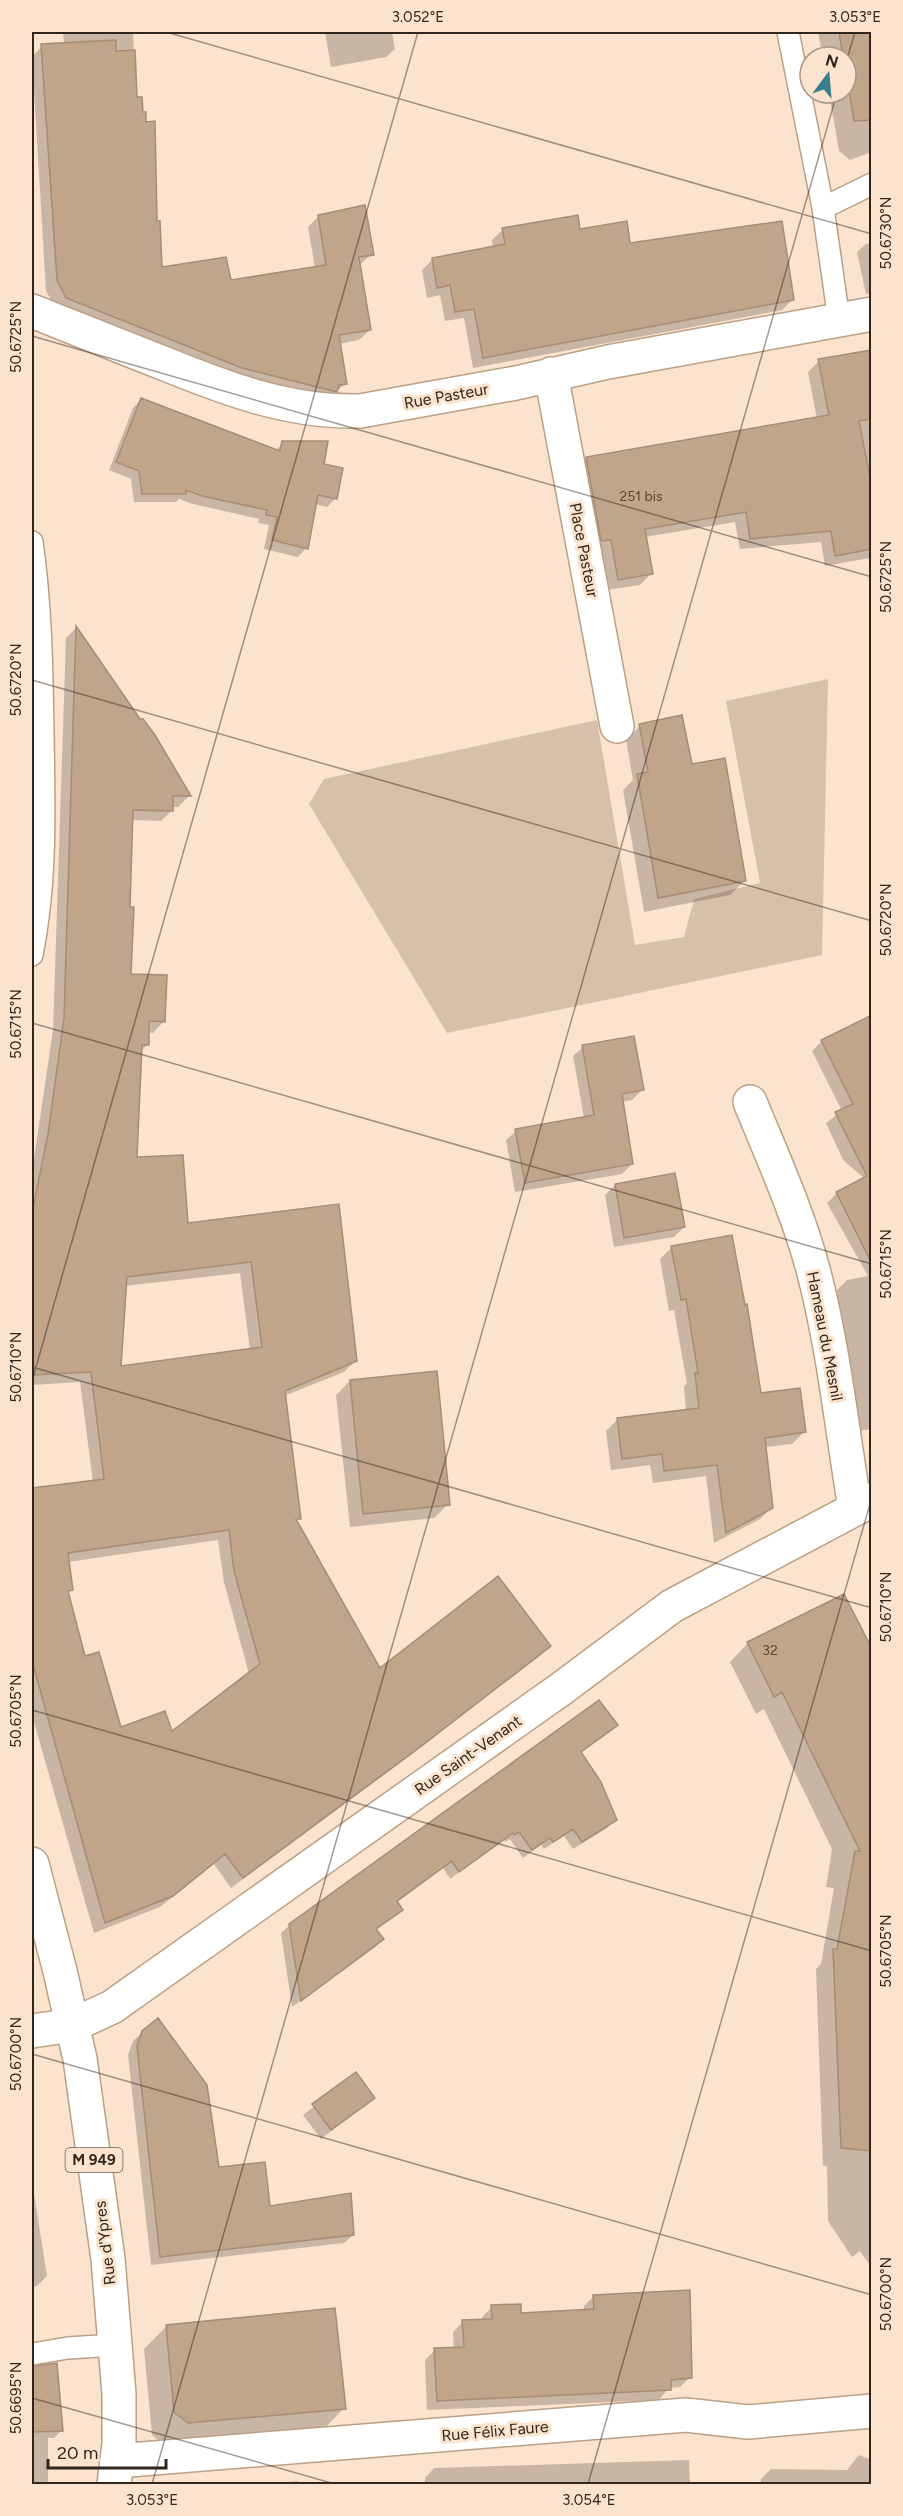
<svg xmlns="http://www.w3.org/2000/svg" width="903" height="2516" font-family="Figtree,sans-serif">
  <rect width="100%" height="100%" fill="#fbe3cd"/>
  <!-- green -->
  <path fill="#d7c0aa" d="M828 679 822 955 447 1033 309 804 324 779 597 720 635 945 684 937 694 899 760 883 726 701Z"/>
  <!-- shadow -->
  <path fill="#0003" fill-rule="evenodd" d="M63 32H133L136 98 156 223 160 269 230 282 315 268 308 227 319 216 372 254 359 265 370 330 359 340 339 344 346 383 325 402 248 384 56 308 46 291 32 57 42 46 64 45Z
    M325 32H392L395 49 386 57 331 67Z
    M818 32H872V152L850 160 839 151 829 93H846V57H823Z
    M503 229 629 245 793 299 782 310 473 368 464 318 445 321 440 295 427 298 422 270 433 259 493 248 492 240Z
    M872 243V293L866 294 857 252 866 244Z
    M872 351 870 558 825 566 821 542 740 549 735 522 645 537 651 574 640 585 607 590 601 550 591 551 576 469 586 459 817 419 808 372 819 361Z
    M141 400 275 451 283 443 336 498 327 507 315 504 306 548 298 557 264 549 269 525 258 523 259 519 193 504 179 499 176 502H134L131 479 109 470 133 408Z
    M76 628 139 721 154 736 189 796 178 807H172V810L161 821 131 820 128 909 130 975 164 1021 153 1033 147 1032V1045L140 1052 135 1159 186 1224 337 1206 355 1361 344 1372 284 1396 299 1518 296 1521 380 1670 549 1646 538 1657 411 1755 231 1888 214 1864 160 1907 94 1933 32 1715V1489L93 1482 80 1382 32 1385V1172L53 1030 66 638ZM240 1273 250 1350 119 1368 124 1286ZM218 1540 224 1582 249 1674 172 1734 120 1729 84 1657 67 1594 72 1589 68 1562Z
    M640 726 691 765 745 880 730 895 644 912 623 790 633 780 626 740Z
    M872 1016V1429L859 1431 833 1318 840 1311 837 1290 847 1280 868 1276 827 1203 837 1193 865 1179 843 1160 826 1123 842 1111 812 1051 822 1041Z
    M583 1047 642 1090 632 1100 622 1102 632 1164 622 1174 515 1192 506 1140 516 1131 584 1118 573 1056Z
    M615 1185 684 1227 674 1237 614 1247 605 1195Z
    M672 1247 760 1395 804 1432 792 1444 765 1447 772 1507 760 1519 714 1543 706 1476 653 1483 650 1465 611 1470 606 1431 618 1419 686 1411 684 1386 687 1384 674 1310 669 1311 660 1259Z
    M350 1381 448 1504 434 1518 350 1527 336 1395Z
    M748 1643 872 1653 870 2265 860 2251 852 2257 828 2221 827 2166H823L816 1969 821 1964 834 1888 826 1887 832 1849 764 1709 756 1714 730 1662Z
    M616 1725 580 1753 615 1820 607 1828 573 1849 564 1836 544 1849 541 1845 523 1858 510 1839 505 1842 504 1840 450 1879 443 1868 396 1903 401 1910 376 1930 382 1939 374 1948 292 2007 281 1933 290 1925Z
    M143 2032 218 2169 269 2208 353 2235 344 2243 151 2265 128 2055 133 2041Z
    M355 2074 374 2098 321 2139 303 2115Z
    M32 2181 47 2276 37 2286 32 2287Z
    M594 2296 690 2377 680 2387 669 2388 659 2400 427 2410 425 2360 435 2350 454 2349 453 2332 463 2322 482 2321V2317L492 2307 520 2314 584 2311V2306Z
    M167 2326 344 2408 322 2431 165 2445 152 2435 144 2349Z
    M58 2383 62 2430 54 2438H48V2484H32V2386Z
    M859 2455 872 2460V2484H761V2479L771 2469 847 2470Z
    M689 2460 690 2484H425V2478L434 2468Z
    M298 2481 299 2484H264Z"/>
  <!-- building -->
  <path fill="#c1a58b" stroke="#a78c73" stroke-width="1.5" fill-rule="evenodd" d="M839 32H872V120L854 121 846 72V57H843Z
    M116 40V51L135 50 137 97H142L143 112H146V122L155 121 157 221H160L162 267 226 257 231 280 326 265 318 215 365 205 374 255 359 257 371 330 339 335 347 384 339 385 337 392 242 368 66 298 57 280 41 44Z
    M578 215 580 229 627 221 630 243 782 221 794 300 483 358 474 309 455 312 450 285 437 288 432 258 505 244 502 228Z
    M872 350V419L859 421 872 488V549L835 556 831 531 750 539 746 512 645 529 653 574 618 580 611 540 601 541 586 457 829 415 818 359Z
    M141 398 280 451 282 441H328L324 464 343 468 337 499 318 495 308 549 272 540 277 517 266 515 267 510 202 496 186 490V494H142L139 471 116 462Z
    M76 626 140 719H143L155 735 191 796H173V811L133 810 130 907H134L131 974 167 975 165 1022 149 1021V1045H142L137 1157 183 1155 188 1223 339 1204 357 1361 285 1391 301 1519H296L380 1668 498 1576 551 1646 424 1744 243 1878 225 1854 173 1896 105 1923 32 1661V1488L104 1479 91 1372 32 1375V1213L48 1134 64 1018ZM251 1262 262 1347 121 1366 127 1277ZM229 1530 234 1571 260 1664 172 1731 165 1711 121 1727 99 1652 85 1656 68 1591 73 1590 68 1553Z
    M682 715 692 764 725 758 746 881 658 898 637 774 648 772 639 724Z
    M872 1015V1264L836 1192 867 1176 835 1112 853 1104 821 1040Z
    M634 1036 644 1090 622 1094 633 1164 525 1183 515 1129 594 1115 582 1045Z
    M675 1173 685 1227 624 1238 615 1184Z
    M732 1235 745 1305 747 1304 761 1393 800 1388 806 1432 765 1438 773 1508 726 1533 717 1465 664 1471 662 1454 622 1459 617 1418 699 1408 695 1373H698L686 1299 681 1300 671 1246Z
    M437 1371 450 1505 363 1514 350 1380Z
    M844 1594 872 1649V2151L841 2148 833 1949H837L855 1851H860L782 1692 774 1697 747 1642Z
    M599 1700 618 1725 581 1752 601 1782 617 1820 582 1842 573 1829 553 1842 550 1838 532 1850 519 1832 514 1835 513 1833 459 1872 452 1861 397 1901 403 1910 376 1929 384 1939 301 2001 289 1924Z
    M158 2018 207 2085 219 2167 265 2162 270 2206 351 2193 354 2235 160 2257 137 2046 142 2031Z
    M356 2072 375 2098 331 2130 312 2104Z
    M690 2290 692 2378 671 2380V2390L437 2401 434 2348 464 2347 462 2320 492 2319 491 2305 521 2304V2313L594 2309 593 2295Z
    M335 2308 346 2409 188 2423 174 2412 166 2325Z
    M57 2363 63 2431 32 2432V2366Z"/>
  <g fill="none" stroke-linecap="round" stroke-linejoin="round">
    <!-- lane casing -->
    <g stroke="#bba085" stroke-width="24">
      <path id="lane" d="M788 32 823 208
        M839 320 823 208 872 184
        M32 542C41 605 42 669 43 733 44 809 47 879 32 955
        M32 2354 68 2348 115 2345"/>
    </g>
    <!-- street casing -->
    <g stroke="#bba085" stroke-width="36">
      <path id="street" d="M32 311C75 328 119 346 163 363 227 389 290 413 360 411L516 383 608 362 872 314
        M551 374 617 726
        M750 1102C773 1158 799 1215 814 1273 834 1350 842 1430 855 1508
        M32 2031 73 2025 112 2007 561 1689 672 1606 872 1500
        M117 2461 686 2415 748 2422 872 2411"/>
    </g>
    <!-- primary casing -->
    <g stroke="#bba085" stroke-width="36">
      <path id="primary" d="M32 1864 60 1971 80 2059 108 2259 119 2394V2444L114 2484"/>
    </g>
    <!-- lane -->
    <use href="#lane" stroke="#fff" stroke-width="21"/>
    <!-- street -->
    <use href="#street" stroke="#fff" stroke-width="33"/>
    <!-- primary -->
    <use href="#primary" stroke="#fff" stroke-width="33"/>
  </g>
  <!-- ticks -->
  <path fill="none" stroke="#31261b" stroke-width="1.5" stroke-opacity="0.45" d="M166 32 872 234M846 63 855 32M32 336 872 577M32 680 872 921M32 1023 872 1264M32 1367 872 1608M32 1381 418 32M32 1710 872 1951M32 2054 872 2295M32 2398 335 2484M152 2484 837 93M588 2484 872 1497"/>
  <g text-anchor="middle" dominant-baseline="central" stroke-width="6" stroke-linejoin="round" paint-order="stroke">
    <!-- number labels -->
    <g font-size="14" fill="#554637">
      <text x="641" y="496">251 bis</text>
      <text x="770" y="1650">32</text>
    </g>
    <!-- shield labels -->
    <rect fill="#fbe3cd" stroke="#6e5f50" stroke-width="1.5" x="65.5" y="2148" width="57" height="24" rx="4.5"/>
    <g font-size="15" font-weight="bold" fill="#31261b">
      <text x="94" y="2160">M 949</text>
    </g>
    <!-- street labels -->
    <g font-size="16" fill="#31261b" stroke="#fbe3cd">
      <text transform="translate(446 396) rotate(-10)">Rue Pasteur</text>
      <text transform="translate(584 550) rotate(79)">Place Pasteur</text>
      <text transform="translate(825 1336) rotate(79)">Hameau du Mesnil</text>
      <text transform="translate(468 1755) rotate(-35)">Rue Saint-Venant</text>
      <text transform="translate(105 2243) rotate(-97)">Rue d'Ypres</text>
      <text transform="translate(495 2431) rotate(-5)">Rue Félix Faure</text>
    </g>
  </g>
  <!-- border -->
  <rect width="903" height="2516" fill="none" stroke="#fbe3cd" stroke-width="66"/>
  <!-- north arrow -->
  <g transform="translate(828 75) rotate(16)"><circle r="28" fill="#fbe3cd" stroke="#aa9786" stroke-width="1.5"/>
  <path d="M0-4.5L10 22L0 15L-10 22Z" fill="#397e8c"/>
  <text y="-9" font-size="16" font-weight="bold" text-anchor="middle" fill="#31261b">N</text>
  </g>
  <!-- scale -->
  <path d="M48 2459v9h118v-9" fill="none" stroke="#31261b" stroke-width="3"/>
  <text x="57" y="2459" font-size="18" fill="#31261b" stroke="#fbe3cd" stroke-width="4.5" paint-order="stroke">20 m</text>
  <rect x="33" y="33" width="837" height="2450" fill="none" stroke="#31261b" stroke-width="2"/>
  <g font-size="15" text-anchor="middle" fill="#31261b">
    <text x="418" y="22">3.052°E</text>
    <text x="855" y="22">3.053°E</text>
    <text transform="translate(886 233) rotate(-90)" y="5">50.6730°N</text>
    <text transform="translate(16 337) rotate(-90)" y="5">50.6725°N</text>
    <text transform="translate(886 577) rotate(-90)" y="5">50.6725°N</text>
    <text transform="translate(16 680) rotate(-90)" y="5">50.6720°N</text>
    <text transform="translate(886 920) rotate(-90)" y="5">50.6720°N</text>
    <text transform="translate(16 1024) rotate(-90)" y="5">50.6715°N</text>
    <text transform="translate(886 1264) rotate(-90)" y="5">50.6715°N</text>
    <text transform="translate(16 1367) rotate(-90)" y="5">50.6710°N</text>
    <text transform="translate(886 1607) rotate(-90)" y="5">50.6710°N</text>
    <text transform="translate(16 1711) rotate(-90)" y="5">50.6705°N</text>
    <text transform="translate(886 1951) rotate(-90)" y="5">50.6705°N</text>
    <text transform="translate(16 2054) rotate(-90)" y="5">50.6700°N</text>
    <text transform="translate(886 2294) rotate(-90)" y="5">50.6700°N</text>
    <text transform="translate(16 2398) rotate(-90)" y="5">50.6695°N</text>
    <text x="152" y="2505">3.053°E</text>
    <text x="589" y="2505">3.054°E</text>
  </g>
</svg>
